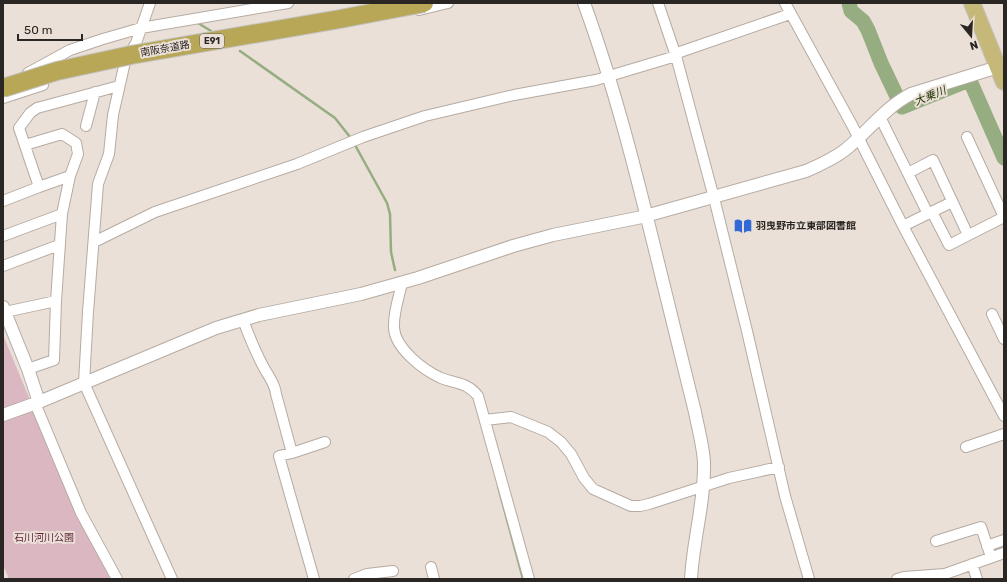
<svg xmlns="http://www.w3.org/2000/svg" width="1007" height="582" font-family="Rubik,'Noto Sans JP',sans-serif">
  <rect width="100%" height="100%" fill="#eae0d7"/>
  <!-- green -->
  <path fill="#dab7c1" d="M3 335 35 412 113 579H9L3 565Z"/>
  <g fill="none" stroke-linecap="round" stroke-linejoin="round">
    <!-- stream -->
    <path stroke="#96ad81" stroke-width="2.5" d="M198 23 211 31
      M240 51 335 118 350 137
      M355 145 387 203 390 214 391 252 395 270
      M498 486 523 579"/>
    <!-- river -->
    <path stroke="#96ad81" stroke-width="15" d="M849 3 851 11 863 21 868 30 881 63 902 107 964 82 971 83 1004 158"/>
    <!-- minor casing -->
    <g stroke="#b5aba3" stroke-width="12">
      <path id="minor" d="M150 3 136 43 125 62 113 115 109 154 98 184 88 312 84 383 172 579
        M658 3 676 56 714 198 747 331 785 496 809 579
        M785 3 852 125 903 226 1004 416
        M419 10 448 3
        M28 73 70 50 103 39 141 28 288 3
        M3 98 43 85
        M880 117 928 214
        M86 126 95 92
        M25 145 62 134 76 143 78 154 70 176
        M908 173 933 160 968 235
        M3 201 39 187
        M932 212 949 245 1004 217 967 137
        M903 226 952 202
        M3 236 62 214
        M94 242 155 212 297 164 363 137 425 116 514 95 596 80 676 56 680 52 790 14
        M3 266 59 245
        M402 283C399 297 393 313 394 328 395 348 423 370 441 378 456 384 467 382 478 396L529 579
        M5 312 56 301
        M992 314 1004 339
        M243 320C249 336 255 351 263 366 268 376 275 383 276 394L292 453 325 442
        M28 369 54 360 56 301 62 214 70 176 39 187 19 128 30 113 37 108 119 86
        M35 403 81 513 117 579
        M485 420 511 417 548 432 561 442 571 454 584 478 593 489 631 506H640L649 504 729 478 779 467
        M966 447 1004 434
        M292 453 279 456 314 579
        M936 541 981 527 991 557
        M987 546 1004 540
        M972 564 977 579
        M431 567 434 579
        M354 579 367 574 393 571
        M897 579 904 577 945 574 1004 553"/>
    </g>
    <!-- tertiary casing -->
    <g stroke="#b5aba3" stroke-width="14">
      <path id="tertiary" d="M584 3C621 104 645 210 671 315 679 347 687 379 695 412 698 428 703 445 704 462 705 502 693 540 691 579
        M3 307 28 369 39 402
        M3 415 39 402 216 328 259 315 361 294 418 278 513 246 553 235 642 217 806 171C820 165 833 159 845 150 868 132 884 108 911 94L998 67"/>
    </g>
    <!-- trunk casing -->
    <g stroke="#c3c2c1" stroke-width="18">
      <path id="trunk" d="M972 3 1004 82"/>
    </g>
    <!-- minor -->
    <use href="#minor" stroke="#fff" stroke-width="10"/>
    <!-- tertiary -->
    <use href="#tertiary" stroke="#fff" stroke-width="12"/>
    <!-- trunk -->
    <use href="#trunk" stroke="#c6b878" stroke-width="16"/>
    <!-- motorway-bridge casing -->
    <g stroke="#c3c2c1" stroke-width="20" stroke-linecap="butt">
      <path id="motorway-bridge" d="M3 88 57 71 131 55 340 19 424 3"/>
    </g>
    <!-- motorway-bridge -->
    <use href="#motorway-bridge" stroke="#b8a757" stroke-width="18"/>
  </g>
  <!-- icons -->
  <defs>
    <g id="library-bare" transform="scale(1.38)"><path d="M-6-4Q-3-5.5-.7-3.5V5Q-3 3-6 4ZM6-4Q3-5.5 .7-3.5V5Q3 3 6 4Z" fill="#3169d7" stroke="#eae0d7" stroke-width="2.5" paint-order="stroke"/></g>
  </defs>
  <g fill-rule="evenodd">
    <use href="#library-bare" x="743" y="226"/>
  </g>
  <g text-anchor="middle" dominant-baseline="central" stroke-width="4" stroke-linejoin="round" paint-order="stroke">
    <!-- shield labels -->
    <rect fill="#eae0d7" stroke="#645e59" stroke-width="1" x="200" y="34" width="24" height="14" rx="3"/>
    <g font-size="9" font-weight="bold" fill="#2a2623">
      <text x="212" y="41">E91</text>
    </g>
    <!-- street labels -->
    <g font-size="10" fill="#2a2623" stroke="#eae0d7">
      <text transform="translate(165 49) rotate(-10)">南阪奈道路</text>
    </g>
    <!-- poi labels -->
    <g font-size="10" font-weight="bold" fill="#2a2623" stroke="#eae0d7" text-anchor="start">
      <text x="756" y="226">羽曳野市立東部図書館</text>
    </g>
    <!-- park labels -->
    <g font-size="10" fill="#64243c" stroke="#eae0d7">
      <text x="44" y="538">石川河川公園</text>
    </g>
    <!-- water labels -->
    <g font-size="11" font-style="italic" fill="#233806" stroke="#eae0d7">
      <text transform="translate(930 96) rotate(-22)">大乗川</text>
    </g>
  </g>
  <!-- border -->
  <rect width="1007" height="582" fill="none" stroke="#2a2623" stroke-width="8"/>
  <!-- north arrow -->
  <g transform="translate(971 36) rotate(162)" stroke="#eae0d7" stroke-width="3" paint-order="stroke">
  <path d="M0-3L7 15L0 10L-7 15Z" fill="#2a2623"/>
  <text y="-6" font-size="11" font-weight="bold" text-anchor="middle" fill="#2a2623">N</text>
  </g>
  <!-- scale -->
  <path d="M18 34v6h64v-6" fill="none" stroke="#2a2623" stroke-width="2"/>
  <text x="24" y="34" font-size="12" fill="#2a2623" stroke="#eae0d7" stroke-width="3" paint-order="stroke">50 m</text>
</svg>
